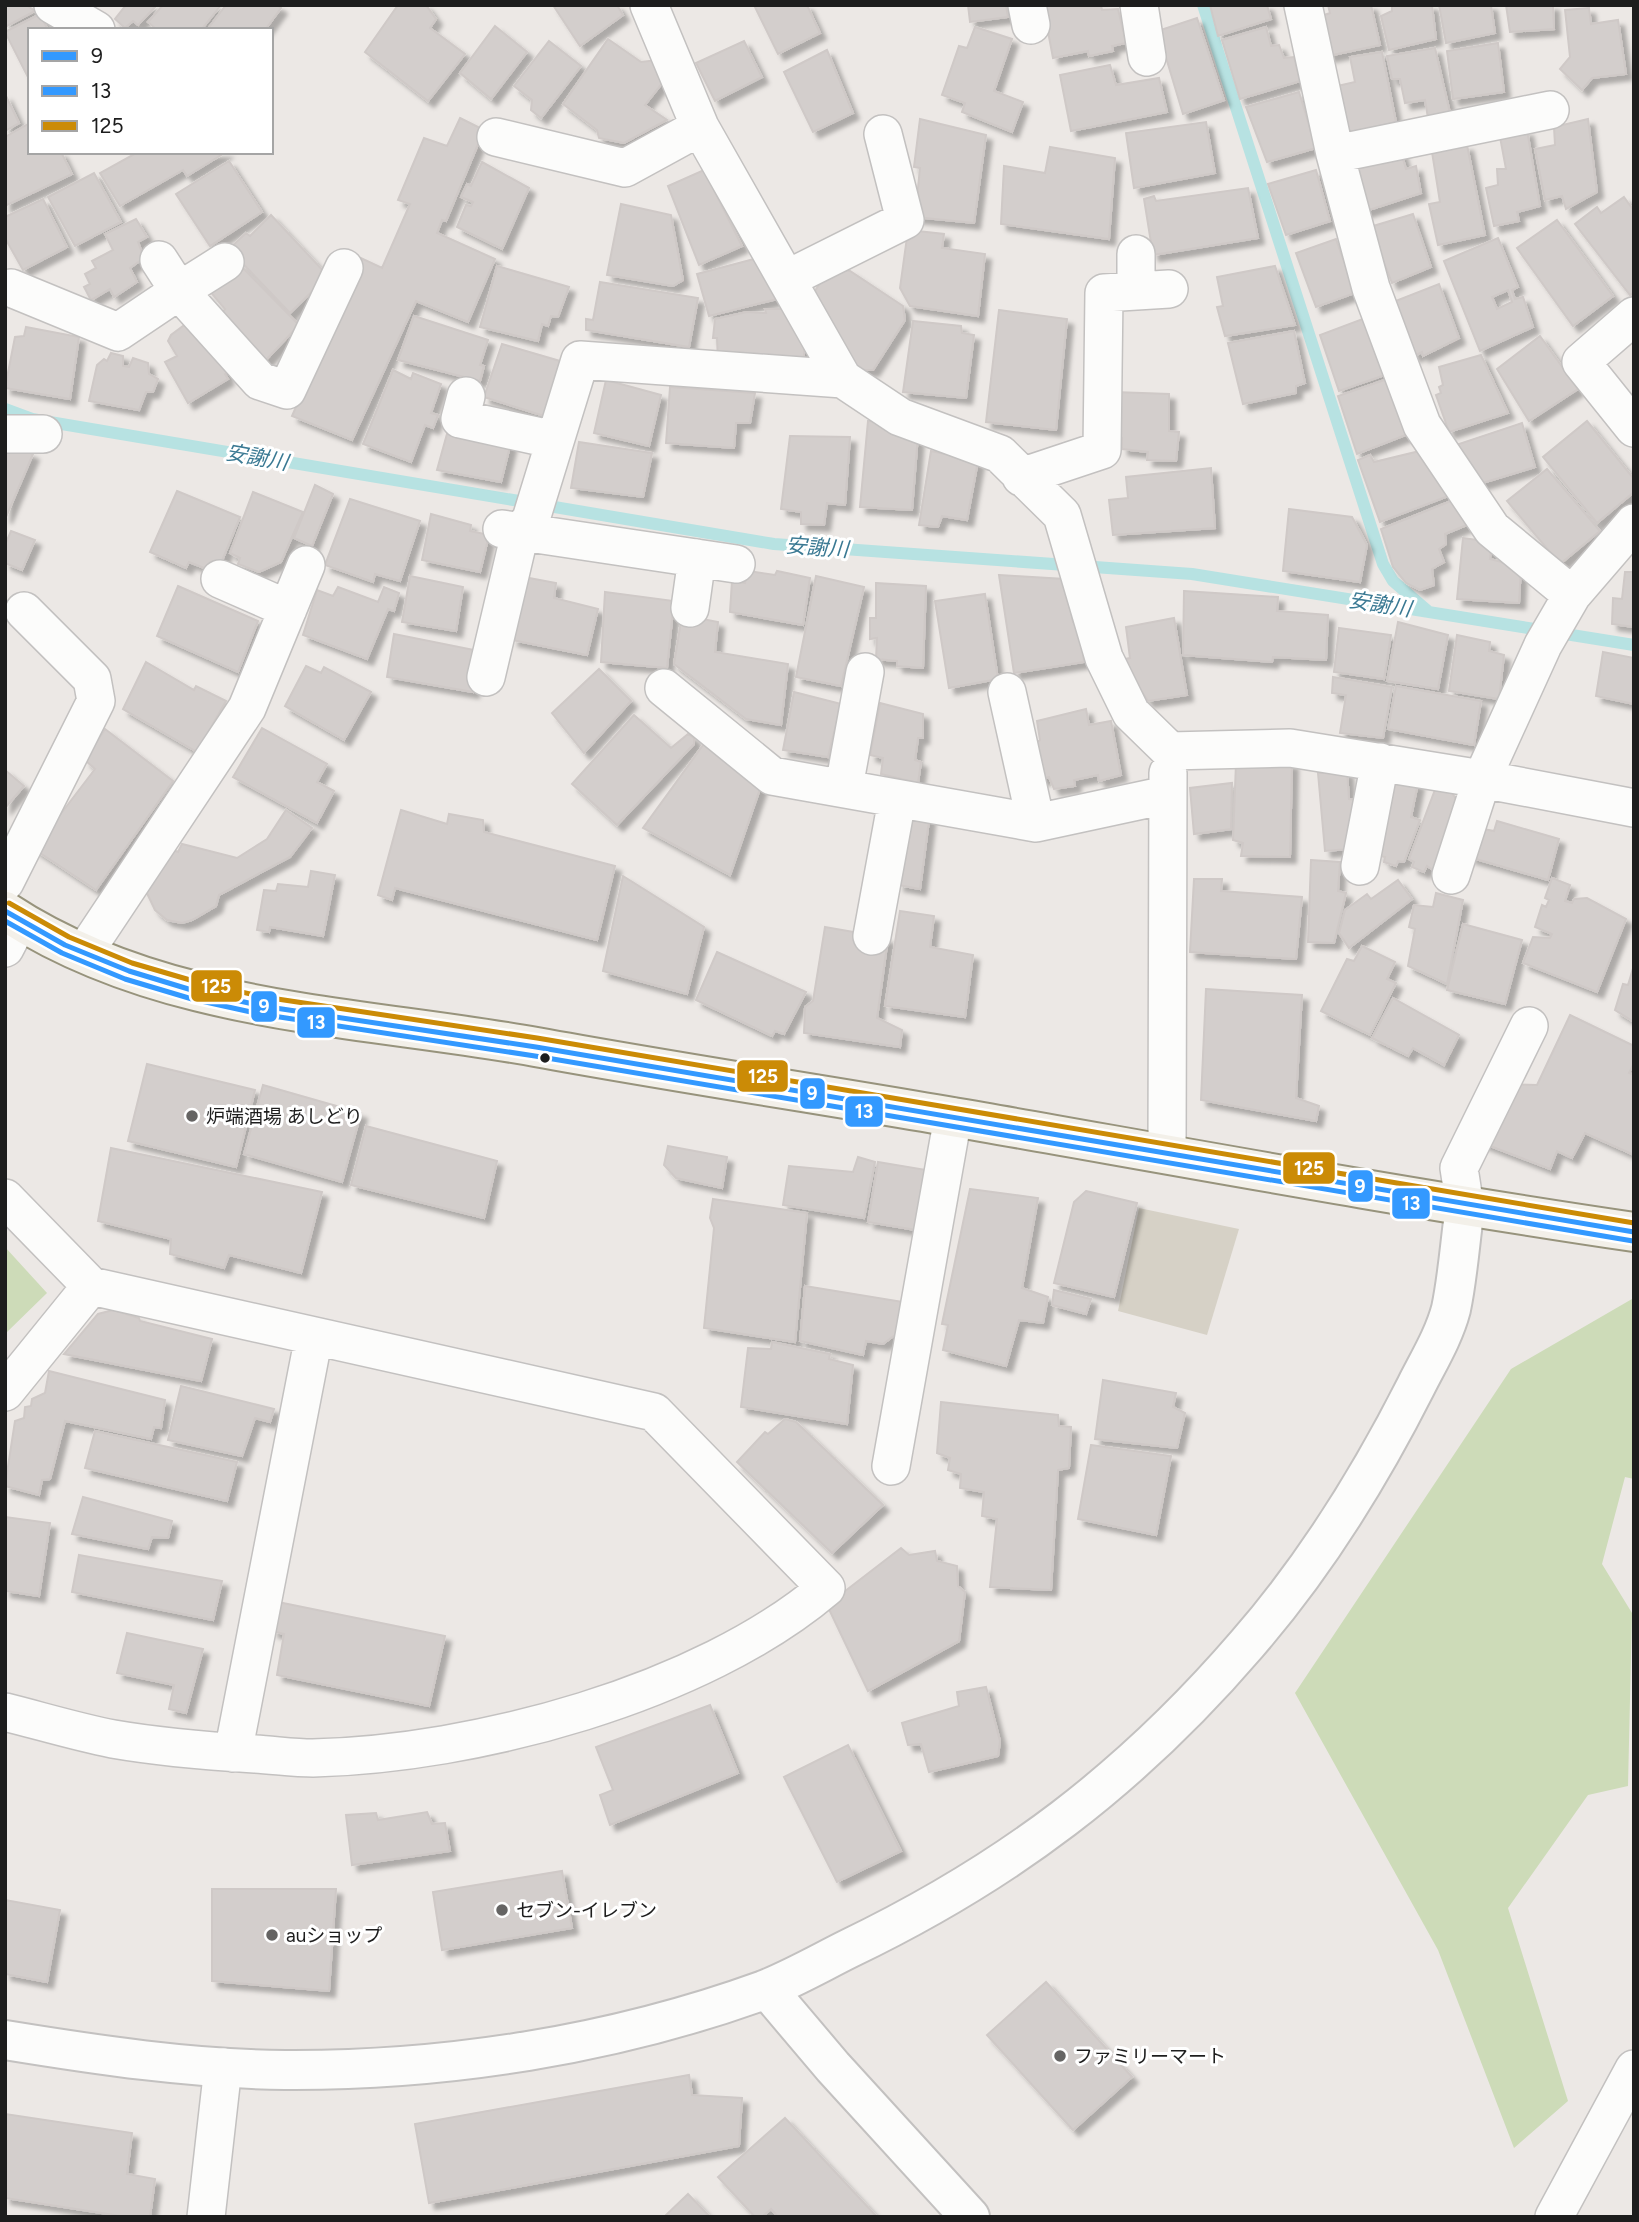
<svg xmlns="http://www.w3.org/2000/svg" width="1639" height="2222" font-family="Figtree,'Noto Sans JP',sans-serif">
  <defs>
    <filter id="shadow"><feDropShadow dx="6" dy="6" stdDeviation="2" flood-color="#0004"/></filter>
  </defs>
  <rect width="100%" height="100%" fill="#ece8e5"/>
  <!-- construction -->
  <path fill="#d6d1c6" d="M1139 1208 1239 1229 1207 1335 1118 1311Z"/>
  <!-- forest -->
  <path fill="#cddbb8" d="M5 1247 47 1293 5 1334Z
    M1632 1299 1634 1479 1625 1477 1602 1564 1632 1613 1628 1786 1588 1795 1508 1908 1568 2101 1514 2148 1438 1950 1295 1693 1511 1369Z"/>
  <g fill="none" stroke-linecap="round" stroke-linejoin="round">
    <!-- stream -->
    <path stroke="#b7e2e2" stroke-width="12" d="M1203 5 1383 564 1393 581 1429 612
      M5 409 32 419 774 544 1192 574 1634 645"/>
  </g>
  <!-- building -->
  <path fill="#d3cecc" stroke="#cfc9c7" stroke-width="2" fill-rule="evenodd" filter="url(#shadow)" d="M5 5H26L35 11 5 27Z
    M126 5H157L138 25 133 21 125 28 115 19Z
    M163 5H221L201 30H157L148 22Z
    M226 5H277L281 8 265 30H207Z
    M398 5H426L436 19 430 28 465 54 428 101 365 52Z
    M553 5H617L623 15 580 46Z
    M754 5H807L820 33 778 54Z
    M968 5H1006L1008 17 970 22Z
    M1043 5H1101L1102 10 1118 9 1126 43 1112 46 1113 51 1089 56 1088 51 1053 58Z
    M1210 5H1267L1271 19 1218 36Z
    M1328 5H1371L1380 45 1328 56 1319 17 1330 13Z
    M1392 5H1432L1436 39 1389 50 1381 16 1392 11Z
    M1439 5H1491L1495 33 1446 43Z
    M1506 5H1553L1554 29 1510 32Z
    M1589 8 1591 24 1618 20 1626 74 1592 78 1582 90 1560 69 1570 57 1565 10Z
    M40 14 48 30H30V81L5 32Z
    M1197 18 1224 100 1183 114 1158 31Z
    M495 26 527 52 491 99 460 73Z
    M975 27 1012 39 994 91 1023 102 1012 132 962 112 965 103 942 95 959 46 967 48Z
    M1266 27 1271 46 1279 45 1284 58 1294 57 1300 81 1240 99 1222 40Z
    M608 39 641 62 657 60 663 82 645 105 667 120 624 143 599 138 597 130 563 104Z
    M549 41 581 66 541 118 531 110 532 100 514 86Z
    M744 41 762 77 715 101 696 63Z
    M1498 43 1504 92 1453 99 1447 51Z
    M1435 48 1450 113 1428 118 1425 100 1405 103 1400 79H1392L1387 56Z
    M827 50 853 113 813 132 784 72Z
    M1382 52 1396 122 1342 135 1333 87 1355 82 1350 57Z
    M1110 65 1116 85 1159 78 1167 112 1071 131 1060 75Z
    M1299 92 1316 148 1267 162 1246 107Z
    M5 94 19 123 5 131Z
    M460 118 484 130 446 221 442 220 437 233 495 259 468 322 416 301 352 440 292 416 361 258 382 268 410 204 398 200 424 138 447 146Z
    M920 119 986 135 974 223 915 217 920 168 914 167Z
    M1588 119 1597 192 1566 209 1562 196 1545 200 1535 149 1555 145 1554 127Z
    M1206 122 1215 173 1134 188 1126 133Z
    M30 123V152H61L72 174 5 206V137Z
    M1527 130 1540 206 1517 212 1519 221 1494 226 1486 188 1498 185 1497 169H1506L1500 137Z
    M1467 145 1485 235 1438 245 1429 204 1440 202 1432 152Z
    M1050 147 1115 158 1109 239 1001 224 1004 166 1045 173Z
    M1400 149 1406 169 1416 166 1421 193 1363 212 1350 162Z
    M138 152H226L187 176 183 170 120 206 100 173Z
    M229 161 262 212 210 246 176 194Z
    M482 162 529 188 502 249 457 227 466 205 471 206 473 202 461 197 467 184 471 186Z
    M704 170 742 246 699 265 668 186Z
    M1316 170 1330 221 1286 235 1268 184Z
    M94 173 121 222 75 246 48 197Z
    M1248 188 1258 238 1153 255 1144 199 1154 196 1156 201Z
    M1624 197 1634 211V292L1630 295 1575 224 1597 207 1601 213Z
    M43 199 67 247 23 270 5 238V217Z
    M621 204 671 215 683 280 673 286 607 275Z
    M1413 214 1431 267 1392 283 1370 227Z
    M271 215 328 276 290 313 229 249 246 233 250 236Z
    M136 219 147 237 138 242 144 258 130 268 137 282 114 297 110 289 91 300 84 287 90 284 85 274 96 268 92 261 113 250 105 234Z
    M1557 220 1613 296 1573 326 1517 248Z
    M908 230 944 234 942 248 985 254 978 316 910 306 900 288Z
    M1498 238 1518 287 1512 290 1515 299 1523 297 1533 327 1480 351 1444 261ZM1508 290 1512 302 1497 309 1492 297Z
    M1336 239 1355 293 1316 307 1296 253Z
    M758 258 781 298 709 316 697 274Z
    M239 264 299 325 264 362 220 316 225 309 208 289Z
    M497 266 569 287 558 317 551 316 548 326 542 324 538 341 480 327Z
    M1275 266 1295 325 1225 336 1217 307 1223 306 1217 277Z
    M830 267 850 271 903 306 905 320 873 370H857L821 309 815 291Z
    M600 282 698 298 689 347 586 330V319L593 320Z
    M1439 284 1459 338 1423 356 1422 352 1414 356 1393 302Z
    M765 309H792L805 342 803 366 718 362 717 338H713L715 319 747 312 766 313Z
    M999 310 1067 319 1056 430 986 422Z
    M414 316 488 340 480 365 484 366 480 381 398 360Z
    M1368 317 1388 374 1339 391 1320 335Z
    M913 321 961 326 962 333 974 335 966 398 903 392Z
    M193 325 233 369 225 374 228 379 188 403 165 362 177 356 168 341 171 335 183 326Z
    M26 327 79 337 70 399 5 388 15 337 24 336Z
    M1294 331 1305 383 1296 386V393L1243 404 1228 343Z
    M1540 336 1578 389 1529 421 1497 369Z
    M502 344 560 361 544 416 484 397Z
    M111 353 123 356V366L129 367 133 358 148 363 149 374 158 379 153 392H146L139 410 89 401 97 365 104 359 107 361Z
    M1481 355 1508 413 1449 432 1436 395 1441 393 1439 387 1443 385 1439 367Z
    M393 370 411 379 413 373 441 384 431 413 438 415 433 428 425 425 411 462 363 444Z
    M1393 377 1416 431 1357 454 1338 396Z
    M606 380 661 395 649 446 594 433Z
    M670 387 755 393 750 423H736L734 448 666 443Z
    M1114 392 1169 394V431L1179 432 1176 461 1147 460 1148 452 1122 449V438L1115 437Z
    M868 421 889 422 918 435 912 510 860 507Z
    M1587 421 1634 479V492L1597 523 1543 457Z
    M450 423 512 438 501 482 437 470Z
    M1522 423 1535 467 1479 484 1453 446Z
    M790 436 850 437 845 505 827 503 824 525 801 524V512L781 509Z
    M579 442 652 453 643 497 571 488Z
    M5 443 33 454 6 517H5Z
    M1424 450 1451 495 1380 522 1358 460 1370 455 1374 462Z
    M931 451 978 461 967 520 942 516 938 527 919 525Z
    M1211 468 1215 528 1113 535 1109 500 1128 498 1126 477Z
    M1547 469 1600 531 1560 564 1507 501Z
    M315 485 333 494 312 546 294 538Z
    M177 491 240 517 217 573 189 562 186 568 150 552Z
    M253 492 303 512 281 562 259 572 238 564 240 558 230 553Z
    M350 499 420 521 400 581 375 574 373 582 325 565Z
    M1456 499 1474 522 1445 534 1446 544 1439 549 1444 562 1432 569 1434 585 1420 590 1406 583 1393 567 1381 529Z
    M1289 509 1352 517 1367 545 1360 582 1283 571Z
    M431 514 471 525 470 531 489 535 480 572 422 560Z
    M11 531 35 540 22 570 5 563V545Z
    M1463 538 1492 542 1490 559 1521 567 1519 603 1457 599Z
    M748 571 775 575 777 571 810 578 803 625 730 612 732 581 745 583Z
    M1625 572H1634V627L1612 624 1613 598 1622 599Z
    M999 575 1065 579 1073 622H1079L1084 662 1014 673Z
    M410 576 463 587 456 631 402 622Z
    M816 576 864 587 841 686 796 677Z
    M524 577 556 583 554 598 598 609 587 655 512 640Z
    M876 583 926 586 923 668 897 666V661L876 659 877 638 870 639V618H876Z
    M178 586 258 621 238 672 157 636Z
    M338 587 378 602 384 587 399 593 394 611 388 609 367 659 303 635 317 590 333 596Z
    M1184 591 1278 597 1277 611 1328 615 1326 660 1273 657 1272 662 1183 655Z
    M605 592 674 601 667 668 601 662Z
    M985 594 998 679 949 688 935 601Z
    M682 615 718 622 715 652 788 664 781 725 746 719 674 664Z
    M1174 618 1187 695 1148 701 1132 677 1125 659 1130 658 1126 627Z
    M1398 622 1448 635 1438 689 1387 681Z
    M1339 628 1391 635 1384 679 1334 672Z
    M394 634 479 651 473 692 387 677Z
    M1457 635 1490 642 1489 651 1504 655 1499 699 1449 691Z
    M1603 652 1634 658V704L1596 696Z
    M146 662 194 690 196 686 226 701 197 752 123 709Z
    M306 666 321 673 324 667 371 692 344 740 285 706Z
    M599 669 631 701 584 753 552 713Z
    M1333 677 1392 687 1383 738 1340 733 1346 695 1332 693Z
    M1396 686 1481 701 1474 745 1388 729Z
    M794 692 841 704 828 757 783 750Z
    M880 703 923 714V738H918L915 760 921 762 918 783 881 774 883 758 870 755Z
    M1086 709 1089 725 1111 721 1121 775 1099 781 1098 775 1074 780 1075 786 1054 789 1049 777 1039 780 1032 745 1040 740 1037 721Z
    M634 715 671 748 688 734 694 738V744L617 825 572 784Z
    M262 728 327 764 317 782 334 791 317 823 233 777Z
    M105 729 173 781 96 890 34 849 95 769 85 760Z
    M706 741 762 783 730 875 643 828Z
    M1236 763H1292L1290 857 1241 856 1243 843 1233 840Z
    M5 770 24 786 5 808Z
    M1347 771 1349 799 1361 800 1349 849 1325 851 1318 773Z
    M1391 779 1418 783 1411 817 1420 820 1404 862 1398 861 1396 866 1384 862 1385 857 1379 856Z
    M1232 783 1231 829 1194 834 1190 788Z
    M1436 787 1452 793 1458 802 1460 824 1433 870 1427 866 1424 872 1412 867 1414 862 1409 859Z
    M911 809 930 813 920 889 898 885Z
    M286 810 312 828 290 857 219 895 216 906 192 920 182 923 167 920 155 910 145 889 173 850 178 852 182 844 237 858 267 839Z
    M401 810 447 824 449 814 483 820 484 832 615 866 597 940 395 888 392 900 378 895Z
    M1497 821 1559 839 1548 880 1469 857 1478 828 1494 831Z
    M1311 860 1340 862 1338 891 1346 893 1334 943 1308 942Z
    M311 871 335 875 323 936 270 927 269 932 257 930 264 890 276 891 278 884 308 887Z
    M623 876 704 927 687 994 603 971Z
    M1552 878 1570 885 1565 901 1572 903 1574 899 1587 898 1626 919 1597 992 1523 963 1533 937 1550 938 1552 934 1535 927 1542 905 1546 907 1549 900 1545 898Z
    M1194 879H1222L1221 891 1302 897 1296 959 1190 952Z
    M1398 880 1412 899 1349 948 1339 933 1345 910 1367 894 1371 899Z
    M1436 893 1463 900 1447 984 1408 966 1415 929 1409 927 1414 905 1433 907Z
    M900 911 934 916 930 947 973 955 965 1017 885 1006Z
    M1463 924 1522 940 1505 1004 1447 990Z
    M825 927 888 938 877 1018 902 1030 900 1047 804 1033 805 1007 813 1001Z
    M1362 946 1395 962 1387 979 1396 983 1370 1035 1321 1011 1347 959 1354 961Z
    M717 952 806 992 784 1034 775 1031 772 1036 696 1000Z
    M1634 965V1022L1615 1010 1623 984 1628 985Z
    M1206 989 1302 995 1296 1098 1319 1106 1316 1121 1201 1100Z
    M1393 998 1459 1035 1444 1065 1413 1048 1408 1056 1372 1038Z
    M1570 1015 1634 1046V1063L1629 1073 1634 1075V1155L1585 1133 1572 1158 1557 1151 1550 1169 1477 1141 1505 1084 1537 1085Z
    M147 1064 255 1090 236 1167 128 1141Z
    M263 1085 361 1113 342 1182 244 1154Z
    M366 1126 497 1161 484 1218 351 1185Z
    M668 1146 727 1157 722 1188 676 1178 664 1165Z
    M111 1148 322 1192 301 1273 229 1255 224 1268 170 1254 171 1239 98 1221Z
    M858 1157 875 1162 864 1218 783 1205 789 1166 853 1172Z
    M878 1162 932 1171 916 1230 868 1222Z
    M970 1189 1038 1198 1022 1288 1048 1297 1043 1323 1019 1320 1006 1366 943 1350 948 1325 942 1324Z
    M1086 1191 1137 1203 1114 1297 1054 1283 1074 1202Z
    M713 1199 807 1213 795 1342 704 1328 714 1228 710 1218Z
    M805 1286 903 1302 895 1335 883 1344 866 1341 863 1355 800 1341Z
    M1054 1290 1091 1299 1086 1314 1052 1305Z
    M113 1310 139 1318 140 1321 212 1339 201 1381 64 1354 98 1314Z
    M772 1342 830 1354 829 1359 853 1365 847 1424 741 1407 748 1348 771 1349Z
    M49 1371 165 1400 161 1428 154 1427 151 1439 65 1421 50 1479 42 1480 39 1495 5 1486 15 1421 24 1418 25 1407 31 1406 32 1399 45 1393Z
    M1103 1380 1176 1393 1173 1407 1185 1413 1177 1448 1095 1439Z
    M181 1386 274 1409 270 1422 255 1418 242 1456 168 1440Z
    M941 1402 1058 1415 1059 1426 1071 1427 1069 1468 1058 1470 1051 1590 990 1587 997 1519 982 1516 984 1492 960 1488 961 1474 948 1470 950 1458 937 1453Z
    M785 1419 796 1422 883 1505 832 1553 737 1462 765 1432 768 1434Z
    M95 1431 237 1462 227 1501 85 1468Z
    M1091 1445 1171 1456 1156 1535 1078 1519Z
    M83 1497 172 1521 168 1538 152 1537 148 1549 72 1534Z
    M5 1517 50 1523 39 1596 5 1591Z
    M901 1548 909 1555 935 1551 937 1561 957 1566 958 1586 965 1592 959 1641 868 1691 827 1605Z
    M79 1555 222 1581 213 1620 72 1592Z
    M278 1602 445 1636 429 1706 277 1675 284 1634 272 1631Z
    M127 1633 203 1649 186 1713 169 1709 174 1685 117 1673Z
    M986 1687 1000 1741 998 1756 929 1772 921 1744 908 1745 902 1723 959 1706 957 1692Z
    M710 1705 738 1773 610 1825 600 1795 613 1790 596 1747Z
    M848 1745 901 1851 837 1882 784 1777Z
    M427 1812 432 1824 445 1823 450 1851 352 1865 346 1815 376 1813 378 1820Z
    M562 1871 572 1928 442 1950 433 1892Z
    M212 1889H336L329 1991 212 1981Z
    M5 1900 60 1910 47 1982 5 1974Z
    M1046 1982 1132 2077 1073 2130 987 2035Z
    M689 2075 692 2095 742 2098 739 2146 429 2203 415 2124Z
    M5 2114 132 2133 127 2174 155 2179 150 2217H127L5 2198Z
    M785 2118 877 2217H778L771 2209 762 2217H755L718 2177Z
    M688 2194 710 2217H664Z"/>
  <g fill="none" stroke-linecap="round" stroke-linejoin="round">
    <!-- minor casing -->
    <g stroke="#c3c1c0" stroke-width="40">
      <path id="minor" d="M53 5 96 30
        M649 5 700 127 843 379 900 417 1000 454 1062 515 1104 658 1131 713 1170 751 1290 748 1482 779 1634 808
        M1027 5 1031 25
        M1139 5 1147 57
        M1303 5 1335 154 1371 288 1422 425 1492 529 1572 595 1543 645 1482 779 1451 875
        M496 137 625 168 700 127
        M1335 154 1550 110
        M159 260 179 291 225 262
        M787 279 905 220 883 134
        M11 288 118 332 179 291 260 381 287 390 344 268
        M1136 291V254
        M1634 316 1581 362 1634 428
        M466 396 460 419 555 440
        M5 434H43
        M1021 477 1102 450 1104 293 1169 289
        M502 529 736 564
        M220 579 288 609
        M1572 595 1634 523
        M690 608 697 558
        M486 677 520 533 531 519 580 360 843 379
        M664 688 772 776 1036 823 1166 795
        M1007 692 1036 823
        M844 787 865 672
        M1360 866 1380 762
        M5 882 96 701 92 679 24 611
        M872 936 897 800
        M5 948 19 921
        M84 953 247 708 306 565
        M1167 1154 1168 773
        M5 1198 91 1286 5 1392
        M1465 1207 1459 1168 1529 1026
        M891 1466 953 1117
        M5 1712C41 1721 77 1732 113 1739 159 1747 208 1751 255 1754 274 1755 294 1758 313 1758 476 1754 701 1694 826 1588L654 1412 91 1286
        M233 1753 314 1336
        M206 2217 223 2067
        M1554 2217 1634 2069"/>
    </g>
    <!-- tertiary casing -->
    <g stroke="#c3c1c0" stroke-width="42">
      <path id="tertiary" d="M767 1989 833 2067 970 2217
        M5 2040C97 2055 192 2069 285 2070 446 2071 612 2045 764 1990 792 1979 820 1963 848 1949 1008 1872 1131 1779 1247 1644 1315 1566 1369 1479 1416 1386 1428 1362 1444 1336 1451 1309 1458 1276 1460 1241 1465 1207"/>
    </g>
    <!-- secondary casing -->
    <g stroke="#97937c" stroke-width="42">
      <path id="secondary" d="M5 911C161 1014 358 1015 536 1047 684 1074 833 1096 982 1122 1199 1160 1416 1200 1634 1232"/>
    </g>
    <!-- minor -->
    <use href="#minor" stroke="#fcfcfb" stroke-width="37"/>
    <!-- tertiary -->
    <use href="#tertiary" stroke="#fcfcfb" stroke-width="38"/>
    <!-- secondary -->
    <use href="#secondary" stroke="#f3f0e9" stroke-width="38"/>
    <!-- bus-1 casing -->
    <g stroke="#fff" stroke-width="10">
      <path id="bus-1" d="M5 911 65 945 129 971 195 991 262 1006 536 1047 1634 1232"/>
    </g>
    <!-- bus-2 casing -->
    <g stroke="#fff" stroke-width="10">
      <path id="bus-2" d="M5 921 62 953 125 979 192 999 260 1014 535 1056 1633 1241"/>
    </g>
    <!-- bus-3 casing -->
    <g stroke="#fff" stroke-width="10">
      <path id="bus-3" d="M9 903 69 937 132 963 197 982 264 997 537 1038 1634 1223"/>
    </g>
    <!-- bus-1 -->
    <use href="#bus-1" stroke="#39f" stroke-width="5"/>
    <!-- bus-2 -->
    <use href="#bus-2" stroke="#39f" stroke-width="5"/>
    <!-- bus-3 -->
    <use href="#bus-3" stroke="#cb8b06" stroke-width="5"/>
  </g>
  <!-- markers -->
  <circle fill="#1d1d1d" stroke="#fff" stroke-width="2.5" cx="545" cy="1058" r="6"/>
  <g fill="#656463" stroke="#fff" stroke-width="2.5">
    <circle cx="192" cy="1116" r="7"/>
    <circle cx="502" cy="1910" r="7"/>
    <circle cx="272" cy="1935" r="7"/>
    <circle cx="1060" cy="2056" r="7"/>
  </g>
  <g text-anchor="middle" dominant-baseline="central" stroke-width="6" stroke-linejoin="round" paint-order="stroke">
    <!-- poi labels -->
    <g font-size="19" fill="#1d1d1d" stroke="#fff" text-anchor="start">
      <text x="206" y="1116">炉端酒場 あしどり</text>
      <text x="516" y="1910">セブン-イレブン</text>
      <text x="286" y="1935">auショップ</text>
      <text x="1074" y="2056">ファミリーマート</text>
    </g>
    <!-- water labels -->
    <g font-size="21" font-style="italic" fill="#3a7993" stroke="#fff">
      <text transform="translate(257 457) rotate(10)">安謝川</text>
      <text transform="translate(817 547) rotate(4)">安謝川</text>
      <text transform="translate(1380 604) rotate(9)">安謝川</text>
    </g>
  </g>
  <g stroke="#fff" stroke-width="2.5">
    <rect x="190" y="969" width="53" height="34" rx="7" fill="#cb8b06"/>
    <rect x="250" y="990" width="28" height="33" rx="7" fill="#39f"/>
    <rect x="296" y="1006" width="40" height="33" rx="7" fill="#39f"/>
    <rect x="736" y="1059" width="53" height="34" rx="7" fill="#cb8b06"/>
    <rect x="799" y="1077" width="27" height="33" rx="7" fill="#39f"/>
    <rect x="844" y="1095" width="40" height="33" rx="7" fill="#39f"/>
    <rect x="1282" y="1151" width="54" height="34" rx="7" fill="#cb8b06"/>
    <rect x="1347" y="1169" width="27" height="34" rx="7" fill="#39f"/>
    <rect x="1391" y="1187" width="40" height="33" rx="7" fill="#39f"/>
  </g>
  <g font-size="19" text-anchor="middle" font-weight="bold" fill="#fff">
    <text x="216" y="993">125</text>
    <text x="264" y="1013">9</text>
    <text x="316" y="1029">13</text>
    <text x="763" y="1083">125</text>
    <text x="812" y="1100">9</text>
    <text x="864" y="1118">13</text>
    <text x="1309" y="1175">125</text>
    <text x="1360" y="1193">9</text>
    <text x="1411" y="1210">13</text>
  </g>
  <!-- border -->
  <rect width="1639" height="2222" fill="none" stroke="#1d1d1d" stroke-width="14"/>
  <!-- legend -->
  <rect x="28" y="28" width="245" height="126" fill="#ffffff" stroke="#a5a5a5" stroke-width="2"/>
  <rect x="42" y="51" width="35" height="10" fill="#3399ff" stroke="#a5a5a5" stroke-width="2"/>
  <text x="91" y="63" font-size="21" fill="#1d1d1d">9</text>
  <rect x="42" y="86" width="35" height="10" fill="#3399ff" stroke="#a5a5a5" stroke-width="2"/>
  <text x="91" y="98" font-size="21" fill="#1d1d1d">13</text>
  <rect x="42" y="121" width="35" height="10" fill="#cb8b06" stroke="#a5a5a5" stroke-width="2"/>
  <text x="91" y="133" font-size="21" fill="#1d1d1d">125</text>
</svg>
